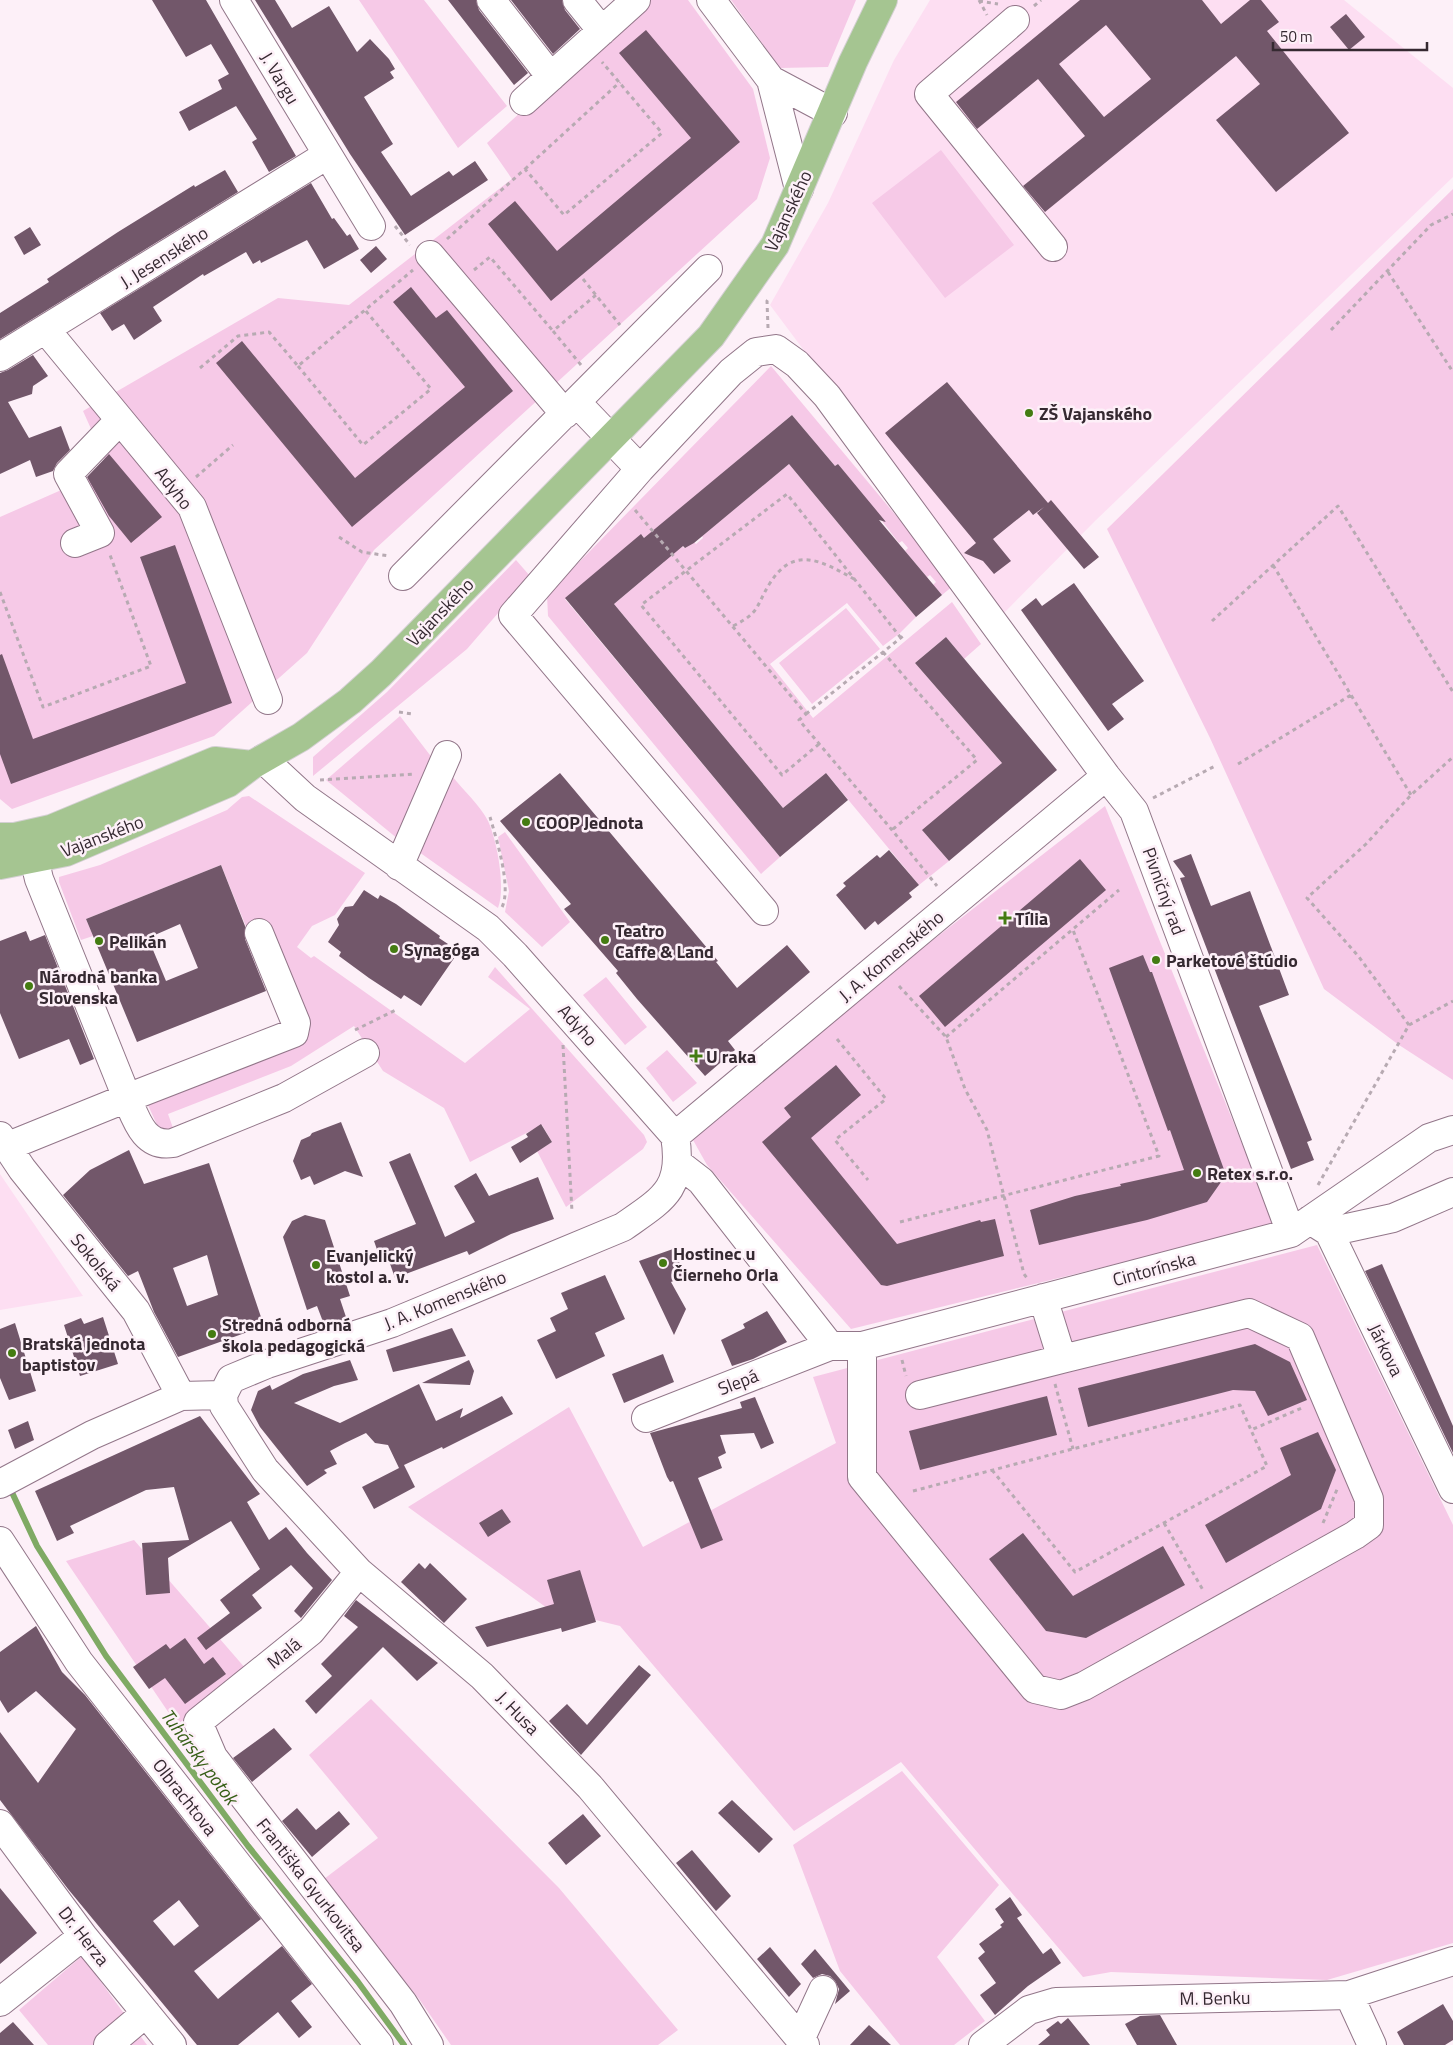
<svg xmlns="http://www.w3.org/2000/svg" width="1453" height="2045" font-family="'Titillium Web',sans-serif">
  <rect width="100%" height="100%" fill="#fdf0f8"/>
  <!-- built -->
  <path fill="#fddef2" d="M930 0H1344L1453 88V177L1095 521 1002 615 770 305 828 203 894 60Z
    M0 1174 83 1296 0 1310Z"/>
  <!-- green -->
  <path fill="#f6c9e7" d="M359 0H424L507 106 458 148Z
    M644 0H688L753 89 770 158 757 199 374 550 307 653 214 736 12 809 0 799V517L109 469 83 411 278 298 349 305 512 179 487 143Z
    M731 0H856L828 67 780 68Z
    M941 150 1014 245 945 298 872 203Z
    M1453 189V1080L1399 1045 1324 989 1210 738 1107 529Z
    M771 366 954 585 942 595 933 585 936 582 930 575 927 577 905 551 908 548 902 541 899 543 838 464 835 466 820 448 817 450 813 440 792 415 663 523 684 548 693 541 696 544 703 538 702 536 789 464 916 617 900 633 883 646 847 603 770 664 813 718 952 602 981 644 964 659 946 637 915 663 1002 763 923 831 949 861 919 885 826 773 783 808 614 604 664 562 642 535 565 599 780 857 761 874 548 616 547 595Z
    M516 560 530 576 467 649 313 776V757L387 692Z
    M846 608 880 649 812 704 779 663Z
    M400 716 433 759 398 839 326 780Z
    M452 776C463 790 480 805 488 821 497 840 506 888 498 908L419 852Z
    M249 796 365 873 335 915 312 926 297 947 311 958 314 956 465 1063 530 1009 488 977 495 967 644 1135 647 1142 643 1149 566 1207 537 1151 552 1142 542 1125 470 1162 444 1108 383 1071 354 1026 291 1066 168 1114 173 1128 164 1131 159 1129 146 1101 307 1036 264 928 249 934 221 865 86 919 93 936 81 940 59 882V877L100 865 227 810 242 797Z
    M1105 806 1275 1225 851 1329 707 1165 688 1131Z
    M505 832 570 922 542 947 505 912 509 891 498 837Z
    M606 977 647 1027 625 1045 583 995Z
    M667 1050 697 1083 673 1102 646 1068Z
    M1317 1245 1453 1525V1943L1327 1980 1111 1972 1083 1977 901 1762 794 1831 620 1626 547 1608 408 1507 569 1407 643 1547 836 1443 813 1377Z
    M134 1540 246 1669 177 1725 66 1561Z
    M371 1699 559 1888 678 2030 658 2045H451L419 1999 324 1879 378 1838 309 1755Z
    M902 1771 999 1885 937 1957 985 2021 954 2045H900L840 1971 793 1845Z
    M82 1956 147 2045H48L19 2010Z"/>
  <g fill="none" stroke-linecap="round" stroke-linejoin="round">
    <!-- stream -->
    <path stroke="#7faa64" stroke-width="6" d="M9 1486 37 1546 106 1656 248 1846 358 1982 404 2045"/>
  </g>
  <!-- building -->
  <path fill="#72576a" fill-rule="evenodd" d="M152 0H206L296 156 269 172 252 142 257 139 236 106 189 131 179 112 222 89 218 80 229 74 211 44 186 57Z
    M255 0H275L292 28 329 6 357 52 370 39 389 59 395 69 390 72 394 78 364 97 393 144 381 152 411 196 449 171 453 176 475 161 488 180 405 235 350 154Z
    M448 0H476L479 10 528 73 514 85Z
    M511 0H562L565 10 580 29 553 54Z
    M1080 0H1202L1221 24 1250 0H1261L1279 22 1267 31 1349 133 1276 192 1216 120 1260 84 1236 56 1045 212 1023 186 1085 136 1038 79 977 129 956 102ZM1106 25 1151 79 1104 117 1059 64Z
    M1346 14 1365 37 1349 50 1330 27Z
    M646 30 740 142 551 301 488 224 515 201 557 251 691 138 619 53Z
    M225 170 238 192 0 339V313L49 282 47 279 118 232 194 185 195 187Z
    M311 183 332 219 334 218 347 236 350 234 359 249 324 269 307 240 261 263 260 260 253 264 246 252 204 276 203 274 153 307 162 321 134 340 124 324 112 331 100 313Z
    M30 227 41 245 24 255 14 237Z
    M376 246 387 259 371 273 360 260Z
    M411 287 436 318 447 310 513 391 352 527 216 363 242 341 355 478 465 387 393 302Z
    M33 355 48 376 33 386 32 394 8 402 29 438 61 426 70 450 57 463 53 471 36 477 30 460 0 474V373L8 370Z
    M947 382 1048 503 1051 500 1099 557 1084 569 1037 513 1044 507 1033 515 1029 510 993 539 1011 561 994 574 983 561 964 553 976 543 885 433Z
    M792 415 835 466 838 464 886 522 879 520 942 595 916 617 789 464 694 543 685 548 683 546 614 604 783 808 826 773 848 800 780 857 565 598 641 534 644 538Z
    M109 454 162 517 131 543 109 516 87 477Z
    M175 545 232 703 11 784 0 754V655L2 654 33 739 186 683 140 557Z
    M1074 583 1144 681 1112 704 1124 719 1108 731 1021 610 1036 598 1042 606Z
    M946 637 1057 770 949 861 922 830 1002 763 915 663Z
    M560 773 718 961 716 962 737 988 787 945 810 972 728 1041 735 1050 705 1076 637 999 616 973 618 971 564 909 571 904 500 821Z
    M889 850 919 885 909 893 912 897 878 925 875 921 865 930 836 895 846 886 843 883 854 874 877 855 880 858Z
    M1191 854 1211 906 1250 891 1289 995 1259 1006 1312 1140 1307 1142 1314 1160 1291 1169 1190 905 1180 878 1185 877 1173 861Z
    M1080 859 1106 890 945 1027 919 996Z
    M221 865 245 926V939L266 991 137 1042 86 919ZM180 924 198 968 166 981 148 938Z
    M364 890 378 899 380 895 396 904 440 936 439 938 448 944 446 946 457 954 421 1006 404 995 401 999 369 978 339 956 341 952 328 942 339 925 337 919 345 907 353 906Z
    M26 931 30 941 45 935 94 1059 80 1065 69 1039 19 1059 0 1013V941Z
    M1143 955 1150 972H1152L1226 1175 1207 1202 1147 1220 1039 1245 1030 1210 1075 1196 1121 1186 1120 1184 1184 1170 1170 1130 1168 1131 1109 968Z
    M836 1065 861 1095 811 1138 897 1244 980 1220 981 1222 995 1219 1004 1256 887 1286 881 1285 762 1142 791 1117 784 1108Z
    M341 1122 363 1177 345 1171 314 1185 310 1176 301 1180 293 1161 301 1140 310 1136 312 1133Z
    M541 1124 552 1142 520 1163 511 1147 528 1137 526 1134Z
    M129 1150 144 1184 209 1163 264 1326 178 1357 154 1312 138 1271 128 1276 63 1195 90 1170ZM207 1255 218 1295 187 1306 173 1268Z
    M410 1153 445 1237 475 1222 454 1186 476 1173 489 1196 538 1177 554 1219 511 1234 469 1255 467 1251 395 1278 388 1258 381 1261 374 1241 416 1224 389 1162Z
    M305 1215 325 1220 350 1296 340 1299 347 1320 325 1327 317 1306 307 1310 283 1237 292 1221Z
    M673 1249 686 1276 671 1282 686 1309 674 1335 639 1261Z
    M1382 1264 1453 1426V1453L1365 1271Z
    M605 1275 625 1319 595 1333 605 1356 556 1379 537 1340 556 1331 550 1318 568 1309 561 1293Z
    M767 1311 787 1342 753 1359 732 1366 721 1340 745 1328 743 1324Z
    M103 1317 118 1364 80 1376 64 1325 81 1318 84 1324Z
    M15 1323 36 1391 9 1400 0 1378V1329Z
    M452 1328 466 1356 393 1372 386 1350Z
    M1255 1344 1290 1362 1307 1400 1268 1416 1255 1391 1233 1390 1088 1427 1078 1388Z
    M663 1354 674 1382 624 1403 612 1374Z
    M350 1360 358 1380 334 1386 294 1403 340 1423 419 1384 436 1421 463 1408 460 1418 502 1396 513 1414 443 1449 442 1447 404 1465 415 1487 374 1509 362 1487 401 1467 399 1468 388 1445 375 1443 366 1433 345 1443 330 1451 337 1464 324 1470 327 1473 307 1486 260 1427 251 1410 258 1391 270 1385 272 1390 303 1374Z
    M469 1360 474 1371 470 1385 422 1383Z
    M1047 1396 1057 1435 920 1470 909 1431Z
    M755 1397 774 1443 761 1449 754 1433 720 1435 726 1453 718 1457 722 1468 698 1478 723 1540 701 1549 673 1481 670 1482 667 1477 650 1433 742 1408 740 1402Z
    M200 1416 260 1494 247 1502 269 1540 286 1527 307 1553 332 1580 301 1618 294 1611 313 1588 291 1565 252 1595 262 1608 206 1650 197 1638 230 1613 220 1600 260 1569 231 1521 168 1558 170 1593 146 1595 142 1543 189 1540 174 1487 146 1490 70 1526 74 1533 57 1541 35 1491Z
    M28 1421 34 1440 15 1449 8 1430Z
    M1318 1432 1336 1470 1321 1509 1226 1563 1205 1525 1291 1475 1280 1448Z
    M502 1509 511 1522 488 1537 479 1523Z
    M1023 1533 1073 1596 1163 1546 1185 1585 1086 1638 1046 1631 989 1559Z
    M419 1563 425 1569 430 1563 467 1599 444 1623 401 1582Z
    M580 1570 596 1622 562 1632 561 1628 487 1647 475 1627 554 1604 547 1580Z
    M356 1600 438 1663 417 1681 383 1647 316 1714 305 1701 332 1676 321 1664 358 1627 344 1616Z
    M36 1626 62 1672 85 1695 261 1919 194 1971 218 1999 282 1946 312 1984 291 2001 312 2027 299 2038 278 2012 238 2045H197L68 1889 0 1800V1732L38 1783 76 1729 36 1691 8 1713 0 1700V1652ZM179 1900 199 1926 174 1946 153 1921Z
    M185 1638 204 1664 213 1657 226 1674 185 1704 165 1678 149 1689 133 1667 166 1644 170 1649Z
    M639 1665 651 1675 581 1755 549 1721 567 1704 587 1725Z
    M274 1728 292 1749 252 1782 233 1758Z
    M732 1800 773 1839 759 1853 718 1813Z
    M297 1808 316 1830 339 1811 350 1824 312 1857 282 1821Z
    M583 1814 601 1836 566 1865 548 1843Z
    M692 1850 731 1896 716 1911 676 1863Z
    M0 1888 37 1933 0 1964Z
    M1010 1897 1022 1915 1017 1918 1043 1954 1051 1948 1061 1963 1028 1986 995 2015 980 1995 996 1983 978 1958 985 1952 979 1944 1002 1927 1000 1925 1004 1922 995 1909Z
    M770 1947 801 1984 789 1997 757 1959Z
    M815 1949 850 1991 835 2004 839 1989 835 1981 830 1976 822 1974 813 1978 801 1964Z
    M1443 2004 1453 2021V2040L1445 2045H1404L1397 2032Z
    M1160 2015 1177 2045H1137L1125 2024 1140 2016Z
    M1068 2018 1090 2045H1038L1050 2035 1046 2030 1058 2021 1061 2024Z
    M13 2022 34 2045H0V2033Z
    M869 2025 891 2045H850Z"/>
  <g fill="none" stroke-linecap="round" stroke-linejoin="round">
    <!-- minor casing -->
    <g stroke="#927689" stroke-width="30">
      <path id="minor" d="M234 0 371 226
        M491 0 551 77
        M577 0 602 31
        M711 0 771 80 833 113
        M1015 20 929 94 1053 247
        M771 80 799 189
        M524 101 636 0
        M430 255 565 414
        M46 330 192 507 268 700
        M0 357 327 155
        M577 403 640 469
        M75 543 100 533 68 474 120 420
        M403 576 708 269
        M399 866 447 755
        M764 911 513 615 640 469 731 372 756 352 776 349 797 364 827 396 1106 776 1134 811 1291 1233
        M259 933 296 1023 294 1033 127 1098C136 1119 144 1148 173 1143L284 1098 365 1053
        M0 1136 22 1169 136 1311 181 1396
        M675 1136 1106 776
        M6 1147 127 1098 39 879 34 858
        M679 1164 701 1181 830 1346
        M1310 1220 1329 1232 1453 1489
        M1329 1232 1393 1218 1453 1192
        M862 1346V1477L1035 1689 1061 1695 1084 1686 1355 1535 1369 1525V1499L1300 1337 1249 1313 1062 1359 1043 1298
        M223 1395 224 1406 265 1470 359 1572 482 1676 590 1787 805 2045
        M920 1395 1062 1359
        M646 1418 830 1346H862L1291 1233 1429 1138 1453 1130
        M0 1484 92 1435 181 1396 223 1395 231 1379 267 1364 392 1323 623 1227C663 1199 684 1189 675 1136L515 955 488 928 305 798 263 759
        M0 1541 79 1662 379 2045
        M359 1572 311 1631 198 1722 213 1757 403 2003 429 2045
        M0 1824 83 1936 172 2045
        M1349 1995 1372 2045
        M0 2002 83 1936
        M800 2040 823 1990
        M108 2045 146 2013
        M983 2045 1029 2010 1056 2002 1349 1995 1453 1961"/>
    </g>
    <!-- major casing -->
    <g stroke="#d3d0d2" stroke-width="30">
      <path id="major" d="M0 837H15L51 829 215 761 252 765
        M0 865 66 852 228 783 252 765 301 737 350 701 381 673 711 336 775 245 853 62 883 0"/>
    </g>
    <!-- path -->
    <path stroke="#b7aab2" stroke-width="3" stroke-dasharray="4 4" stroke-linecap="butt" d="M979 0 987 15
      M979 1 998 4
      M1034 6 1041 0
      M525 169 620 82
      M395 226 410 245
      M447 239 525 169 564 215 662 133 602 62
      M474 270 490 257 553 331
      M1388 272 1453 372
      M583 279 620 325
      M768 328 767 301 770 297
      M1331 330 1431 225 1453 214
      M581 365 553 331 596 295
      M298 366 363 445 431 389 365 310
      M200 368 238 336 269 332 298 366 413 270
      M196 477 233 445
      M635 510 806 714 799 720 892 830 937 886
      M339 537 362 552 389 556
      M1273 565 1411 795
      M0 592 43 707 151 666 110 555
      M1212 621 1338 506 1453 692
      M733 626C761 612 755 607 770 583 794 545 822 561 854 579
      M883 652 977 760 893 829
      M399 712 412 714
      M806 714 903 636
      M819 744 782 775 641 605 787 494 901 638
      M1238 764 1351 695
      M320 780 414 774
      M1153 798 1217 765
      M490 817C496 838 513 890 501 909
      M899 986 946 1037 965 1089 987 1130 1024 1274 1027 1278
      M1409 1025 1453 1001
      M355 1030 398 1009
      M946 1037 1119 890
      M837 1039 886 1099 835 1140 868 1180
      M563 1045 572 1212
      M1318 1185 1409 1025 1359 957 1307 898 1366 844 1411 795 1453 757
      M900 1222 1159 1156 1073 930
      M902 1360 906 1376
      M1055 1384 1073 1449
      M992 1470 1075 1572 1267 1466 1251 1430
      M913 1491 1240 1405 1251 1430 1304 1407
      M1164 1523 1203 1590
      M1323 1523 1338 1487"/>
    <!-- minor -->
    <use href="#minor" stroke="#fff" stroke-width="28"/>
    <!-- major -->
    <use href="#major" stroke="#a5c591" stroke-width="28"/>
  </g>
  <!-- markers -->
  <g fill="#447c12" stroke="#fdf0f8" stroke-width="2">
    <circle cx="1029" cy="413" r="5"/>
    <circle cx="526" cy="822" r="5"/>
    <path d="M1002.5 910.5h5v5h5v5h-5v5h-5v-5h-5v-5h5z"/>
    <circle cx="605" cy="940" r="5"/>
    <circle cx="99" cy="941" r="5"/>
    <circle cx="394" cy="949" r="5"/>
    <circle cx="1156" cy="960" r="5"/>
    <circle cx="29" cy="986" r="5"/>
    <path d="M693.5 1048.5h5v5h5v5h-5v5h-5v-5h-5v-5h5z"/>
    <circle cx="1197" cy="1173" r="5"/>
    <circle cx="663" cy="1263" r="5"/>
    <circle cx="316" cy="1265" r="5"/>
    <circle cx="212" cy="1334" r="5"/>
    <circle cx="12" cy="1353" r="5"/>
  </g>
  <g text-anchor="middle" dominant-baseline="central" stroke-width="5" stroke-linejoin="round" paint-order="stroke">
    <!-- street labels -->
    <g font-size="18" fill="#352931" stroke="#fdf0f8">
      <text transform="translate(280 78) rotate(59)">J. Vargu</text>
      <text transform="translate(788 211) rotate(-65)">Vajanského</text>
      <text transform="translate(164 257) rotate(-32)">J. Jesenského</text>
      <text transform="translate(174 488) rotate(52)">Adyho</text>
      <text transform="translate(440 612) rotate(-46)">Vajanského</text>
      <text transform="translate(102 836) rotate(-21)">Vajanského</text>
      <text transform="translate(1164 891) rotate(70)">Pivničný rad</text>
      <text transform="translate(891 956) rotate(-40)">J. A. Komenského</text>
      <text transform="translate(578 1025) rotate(48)">Adyho</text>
      <text transform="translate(96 1262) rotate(51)">Sokolská</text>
      <text transform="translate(1154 1269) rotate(-15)">Cintorínska</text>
      <text transform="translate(445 1300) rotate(-22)">J. A. Komenského</text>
      <text transform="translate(1386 1350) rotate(64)">Járkova</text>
      <text transform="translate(738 1382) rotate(-21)">Slepá</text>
      <text transform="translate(284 1653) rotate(-39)">Malá</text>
      <text transform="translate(518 1713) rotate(46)">J. Husa</text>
      <text transform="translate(185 1797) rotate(52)">Olbrachtova</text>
      <text transform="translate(311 1885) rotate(52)">Františka Gyurkovitsa</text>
      <text transform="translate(84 1936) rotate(52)">Dr. Herza</text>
      <text transform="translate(1215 1998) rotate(-1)">M. Benku</text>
    </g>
    <!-- poi labels -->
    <g font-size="18" font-weight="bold" fill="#352931" stroke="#fdf0f8" text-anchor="start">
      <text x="1039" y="413">ZŠ Vajanského</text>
      <text x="536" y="822">COOP Jednota</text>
      <text x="1015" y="918">Tília</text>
      <text x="615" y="930">Teatro<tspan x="615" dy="21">Caffe &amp; Land</tspan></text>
      <text x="109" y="941">Pelikán</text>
      <text x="404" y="949">Synagóga</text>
      <text x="1166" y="960">Parketové štúdio</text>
      <text x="39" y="976">Národná banka<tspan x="39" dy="21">Slovenska</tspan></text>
      <text x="706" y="1056">U raka</text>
      <text x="1207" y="1173">Retex s.r.o.</text>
      <text x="673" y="1253">Hostinec u<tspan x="673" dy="21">Čierneho Orla</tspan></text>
      <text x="326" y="1255">Evanjelický<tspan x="326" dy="21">kostol a. v.</tspan></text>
      <text x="222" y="1324">Stredná odborná<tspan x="222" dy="21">škola pedagogická</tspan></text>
      <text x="22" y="1343">Bratská jednota<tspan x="22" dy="21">baptistov</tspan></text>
    </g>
    <!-- water labels -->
    <g font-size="19" font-style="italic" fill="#375f17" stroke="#fdf0f8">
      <text transform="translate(200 1756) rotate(53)">Tuhársky potok</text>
    </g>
  </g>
  <!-- scale -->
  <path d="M1273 42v8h154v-8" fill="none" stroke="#352931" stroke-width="2.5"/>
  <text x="1280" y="42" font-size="15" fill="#352931" stroke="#fdf0f8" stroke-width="4" paint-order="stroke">50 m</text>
</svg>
